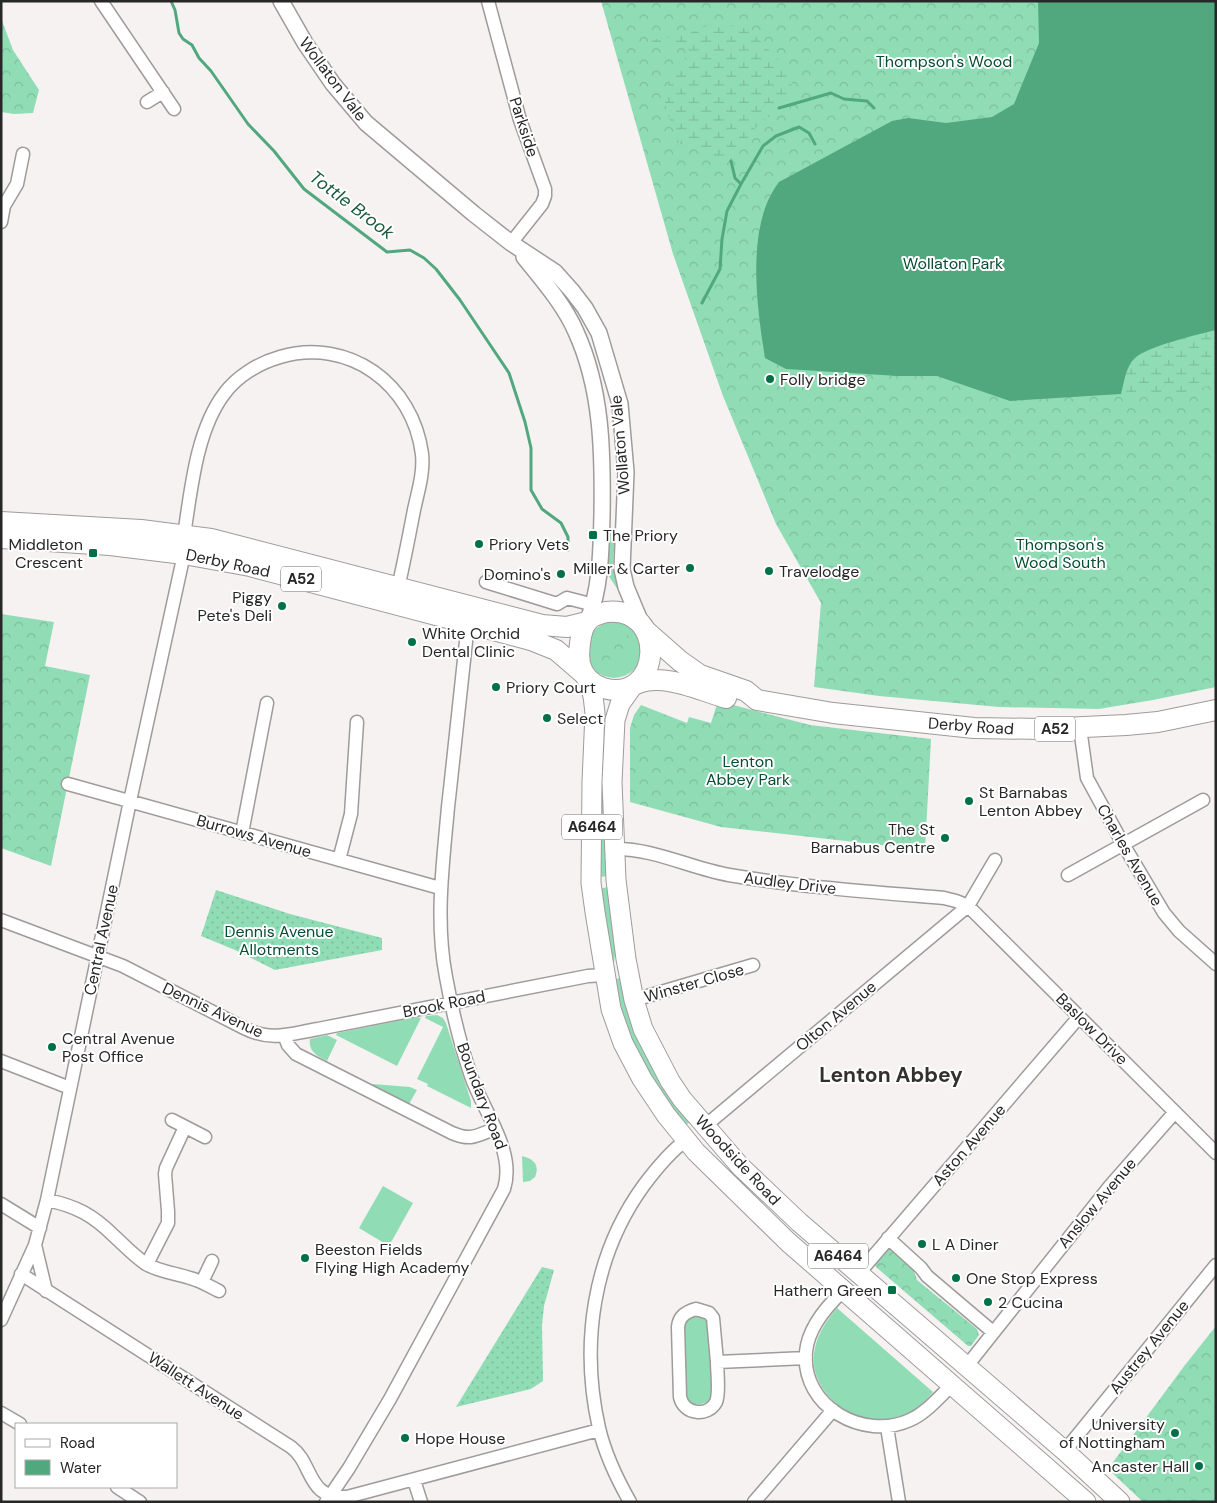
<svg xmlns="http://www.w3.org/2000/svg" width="1217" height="1503" font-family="'DM Sans',sans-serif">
  <defs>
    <pattern id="forest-crowns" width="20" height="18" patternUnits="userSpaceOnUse" patternTransform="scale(1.25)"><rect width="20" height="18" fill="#90ddb5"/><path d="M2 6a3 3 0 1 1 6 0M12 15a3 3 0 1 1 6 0" fill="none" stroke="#7cbe9c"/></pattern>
    <pattern id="wetland-marsh" width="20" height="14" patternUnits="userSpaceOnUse" patternTransform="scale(1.25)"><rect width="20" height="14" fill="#90ddb5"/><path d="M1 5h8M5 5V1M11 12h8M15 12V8" fill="none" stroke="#7cbe9c"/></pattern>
    <pattern id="garden-dots" width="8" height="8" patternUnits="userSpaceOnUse" patternTransform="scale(1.25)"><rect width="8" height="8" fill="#90ddb5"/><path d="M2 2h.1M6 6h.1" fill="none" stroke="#7cbe9c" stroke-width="1.8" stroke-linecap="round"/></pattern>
  </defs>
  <rect width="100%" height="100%" fill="#f6f2f2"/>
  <!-- grass -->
  <path fill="#90ddb5" d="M606 532H616L618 535C610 556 613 573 620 593L608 575 604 574Z
    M586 650a28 28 0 1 1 56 0a28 28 0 1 1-56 0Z
    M603 725H607L608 876 599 877 598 826Z
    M608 887C610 904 620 955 612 968L598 889Z
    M622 977 690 1122 682 1128 642 1071 611 981Z
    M437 1015 443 1018 446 1023 471 1101V1108L427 1086 428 1084 417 1079 443 1027 425 1018 426 1016Z
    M417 1017 421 1018 397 1066 336 1035 337 1033Z
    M327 1035 337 1040 327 1061C317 1056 308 1051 310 1039Z
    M373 1084 410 1087 417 1090 409 1104 372 1085Z
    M522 1156C534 1159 540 1165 535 1177L530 1181 523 1182Z
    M383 1186 413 1203 389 1246 359 1228Z
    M837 1308 933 1392C919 1408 909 1416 888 1419 850 1426 805 1388 815 1348 818 1333 827 1320 837 1308Z
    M699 1315 706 1317 709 1325 712 1394 709 1401C699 1406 693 1406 685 1398L683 1325 686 1319Z"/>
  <!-- forest -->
  <path fill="url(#forest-crowns)" d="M601 1H1216V687L1153 700 1099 709 999 707 879 696 814 687 821 603 776 524 723 396 673 254Z
    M1 18 13 50 39 90 33 113 14 114 1 112Z
    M1 614 54 622 45 666 90 675 51 866 1 848Z
    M623 633 628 635 631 648 630 654 625 655 626 664 610 658 608 666 600 660 601 656 597 645 599 635 607 640 614 639 621 644Z
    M718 701 810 725 931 739 925 850 721 827 630 802V728L634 715 641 705 687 723 689 717 711 723Z
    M888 1248 914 1271 917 1280 977 1329 979 1335 971 1346H968L876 1267 874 1264Z
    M1216 1326V1502H1143L1108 1469 1185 1365Z"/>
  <!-- wetland -->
  <path fill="url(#wetland-marsh)" d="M714 23 749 29 782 64 793 79 789 96 779 108 754 129 731 161H716L696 148 680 144C675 133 663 107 665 95 668 81 678 68 686 57L684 43 653 42 649 40 685 35Z
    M1216 330V384L1182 393 1121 394C1124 382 1126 366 1135 358 1146 347 1199 334 1216 330Z"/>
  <!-- garden -->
  <path fill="url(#garden-dots)" d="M216 890 290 914 382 938V950L275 970 235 950 201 936Z
    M542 1267 554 1270 544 1306 542 1325 543 1381 531 1389 456 1407Z"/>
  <!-- water -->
  <path fill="#51a87e" d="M1038 1H1216V330C1199 334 1146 347 1135 358 1126 366 1124 382 1121 394L1010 401 937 376H898L786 369 765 358C757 307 745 226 779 182L892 121 908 118 946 123 992 117 1014 104 1039 43Z"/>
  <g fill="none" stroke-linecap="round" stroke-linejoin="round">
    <!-- stream -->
    <path stroke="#51a87e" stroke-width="3" d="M171 1 175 10 179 33 183 39 192 45 199 58 211 71 248 124 274 151 304 189 387 252 410 250 424 258 436 269 460 300 509 373 525 422 531 448V490L542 509 561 523 568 537V550
      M779 108 831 93 844 99 867 101 874 108
      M731 161 735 178 741 184
      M702 303 720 269 722 239 727 211 741 184 763 146 776 136 799 127 809 133 815 144"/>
    <!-- minor casing -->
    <g stroke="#9f9b9b" stroke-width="15">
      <path id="minor" d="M101 1 174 109
        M488 1 520 120 545 189V196L542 204 511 243
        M147 102 163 92
        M1 222 4 206 17 184 23 154
        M184 535C191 491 196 431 224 394 237 376 259 363 280 357 349 337 413 384 422 454 424 473 418 491 414 510 409 536 404 562 398 588
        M486 582 557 604 567 598 594 605
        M1080 728 1087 778 1123 844 1164 913 1179 931 1216 964
        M68 784 440 888
        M242 833 267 703
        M614 849C653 848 690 868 729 875 800 887 872 892 944 898L956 901 968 906 1216 1153
        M339 860 351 814 357 722
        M1068 875 1203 800
        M1 920 123 966 244 1028C272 1042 289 1034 318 1029L588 976 605 975
        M634 1000 753 965
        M284 1035 288 1045 296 1054 452 1133C471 1141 476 1136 494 1129
        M1 1061 70 1088
        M172 1120 205 1137
        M705 1126 968 906 995 860
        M47 1200C76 1206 93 1215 114 1236 125 1246 134 1256 146 1264 160 1272 175 1273 190 1278 201 1281 209 1286 219 1291
        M1 1204 40 1228
        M888 1238 921 1268 927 1276 993 1332
        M35 1245 46 1291
        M147 1264 168 1223V1211L165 1174 166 1168 185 1127
        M859 1273 1079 1017
        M21 1274 291 1447C314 1464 306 1499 347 1497L599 1430
        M202 1282 212 1261
        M843 1291C826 1307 808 1328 806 1352 801 1407 864 1441 910 1420 926 1413 938 1398 951 1386
        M1 1320 35 1245 47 1200 130 801 184 554
        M717 1362 713 1318 709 1313 696 1309C686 1312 679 1316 678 1327L680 1397C684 1415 708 1417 716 1402 720 1393 717 1372 717 1362L806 1358
        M966 1367 1110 1186 1175 1112
        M1 1413 20 1424
        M887 1427 899 1502
        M1066 1452 1072 1442 1216 1265
        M414 1480 421 1502
        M117 1487 140 1502
        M326 1502 349 1468 390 1399 504 1189C516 1151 483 1111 471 1076 460 1044 452 1010 446 977 435 920 443 864 448 807 455 746 461 685 468 623
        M630 1502C617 1479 605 1454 599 1428 580 1344 593 1255 644 1185 656 1169 670 1152 686 1140
        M754 1502 833 1410"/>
    </g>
    <!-- tertiary casing -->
    <g stroke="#9f9b9b" stroke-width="18">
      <path id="tertiary" d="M281 1 305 43 333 84 366 123 474 214 511 243 555 272 572 291 585 308 599 333 620 404 626 472 622 569 626 587 641 623
        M524 257C542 279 565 306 576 332 602 389 603 453 602 515 601 551 601 586 588 620"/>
    </g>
    <!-- primary casing -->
    <g stroke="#9f9b9b" stroke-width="21">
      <path id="primary" d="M587 678 593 696 595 713 592 782 591 883 595 912 611 1009 623 1043 642 1079 666 1115 696 1152 788 1242 1086 1502
        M632 687 620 704 615 720 612 782 616 880 626 959 634 1000 643 1029 670 1081 682 1099 740 1166 799 1222 1066 1452 1120 1502"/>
    </g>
    <!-- trunk casing -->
    <g stroke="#9f9b9b" stroke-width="22">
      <path id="trunk" d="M1 522 141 530 211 539 542 625 567 627 587 622
        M1 538 110 545 184 554 250 566 531 640 556 650 585 675
        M606 612C669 605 662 705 603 688 591 684 583 676 580 664 578 653 580 627 589 620 593 615 601 614 606 612Z
        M646 631 680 661 700 675 746 691 757 700 833 713 974 728 1042 729 1126 725 1158 722 1216 710
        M636 684C661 672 700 690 726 698"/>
    </g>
    <!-- minor -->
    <use href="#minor" stroke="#fff" stroke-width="12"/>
    <!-- tertiary -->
    <use href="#tertiary" stroke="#fff" stroke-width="15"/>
    <!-- primary -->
    <use href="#primary" stroke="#fff" stroke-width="19"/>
    <!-- trunk -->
    <use href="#trunk" stroke="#fff" stroke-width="20"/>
  </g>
  <!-- markers -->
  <g fill="#007049" stroke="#fff" stroke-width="2">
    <circle cx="770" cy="379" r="5"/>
    <rect x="588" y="530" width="10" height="10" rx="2.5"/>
    <circle cx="479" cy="544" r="5"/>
    <rect x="88" y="548" width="10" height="10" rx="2.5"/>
    <circle cx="690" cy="568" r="5"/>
    <circle cx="769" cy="571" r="5"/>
    <circle cx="561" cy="574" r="5"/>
    <circle cx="282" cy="606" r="5"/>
    <circle cx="412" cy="642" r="5"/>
    <circle cx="496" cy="687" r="5"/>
    <circle cx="547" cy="718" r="5"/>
    <circle cx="969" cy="801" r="5"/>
    <circle cx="945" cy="838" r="5"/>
    <circle cx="52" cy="1047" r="5"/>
    <circle cx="922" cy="1244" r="5"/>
    <circle cx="305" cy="1258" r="5"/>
    <circle cx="956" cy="1278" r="5"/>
    <rect x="887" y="1285" width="10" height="10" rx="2.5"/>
    <circle cx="988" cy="1302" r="5"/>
    <circle cx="1175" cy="1433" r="5"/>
    <circle cx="405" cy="1438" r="5"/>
    <circle cx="1199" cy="1466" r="5"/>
  </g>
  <g text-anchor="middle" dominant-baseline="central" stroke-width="4" stroke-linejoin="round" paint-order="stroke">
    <!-- shield labels -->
    <g fill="#fff" stroke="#686868" stroke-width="1">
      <rect x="281" y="566.5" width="40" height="25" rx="4"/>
      <rect x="1035" y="716.5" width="40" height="25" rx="4"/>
      <rect x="562" y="814.5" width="60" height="25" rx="4"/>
      <rect x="808" y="1243.5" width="60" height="25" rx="4"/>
    </g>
    <g font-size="15" font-weight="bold" fill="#282727">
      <text x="301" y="579">A52</text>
      <text x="1055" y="729">A52</text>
      <text x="592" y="827">A6464</text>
      <text x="838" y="1256">A6464</text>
    </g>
    <!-- park labels -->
    <g font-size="16" fill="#054e33" stroke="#fff">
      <text x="944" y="61">Thompson's Wood</text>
      <text x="953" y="263">Wollaton Park</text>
      <text x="1060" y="544">Thompson's<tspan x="1060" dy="18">Wood South</tspan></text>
      <text x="748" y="761">Lenton<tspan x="748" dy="18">Abbey Park</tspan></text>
      <text x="279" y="931">Dennis Avenue<tspan x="279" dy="18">Allotments</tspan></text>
    </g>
    <!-- street labels -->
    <g font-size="16" fill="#282727" stroke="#fff">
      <text transform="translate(333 79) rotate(53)">Wollaton Vale</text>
      <text transform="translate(524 127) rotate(72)">Parkside</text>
      <text transform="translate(620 445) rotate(-95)">Wollaton Vale</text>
      <text transform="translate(228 563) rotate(12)">Derby Road</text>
      <text transform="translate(971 726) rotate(4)">Derby Road</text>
      <text transform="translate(254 836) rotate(16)">Burrows Avenue</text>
      <text transform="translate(1130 855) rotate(60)">Charles Avenue</text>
      <text transform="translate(790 883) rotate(7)">Audley Drive</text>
      <text transform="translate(101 940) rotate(-78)">Central Avenue</text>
      <text transform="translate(694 983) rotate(-16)">Winster Close</text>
      <text transform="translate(444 1004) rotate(-11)">Brook Road</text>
      <text transform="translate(213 1010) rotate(25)">Dennis Avenue</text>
      <text transform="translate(836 1016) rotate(-40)">Olton Avenue</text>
      <text transform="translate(1092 1029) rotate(45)">Baslow Drive</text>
      <text transform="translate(482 1096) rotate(69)">Boundary Road</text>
      <text transform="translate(969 1145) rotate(-49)">Aston Avenue</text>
      <text transform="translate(738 1160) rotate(47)">Woodside Road</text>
      <text transform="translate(1097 1203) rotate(-50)">Anslow Avenue</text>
      <text transform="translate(1149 1347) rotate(-51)">Austrey Avenue</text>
      <text transform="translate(196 1386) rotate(33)">Wallett Avenue</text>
    </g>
    <!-- poi labels -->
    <g font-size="16" fill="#282727" stroke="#fff" text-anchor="start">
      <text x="780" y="379">Folly bridge</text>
      <text x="603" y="535">The Priory</text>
      <text x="83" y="544" text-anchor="end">Middleton<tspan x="83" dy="18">Crescent</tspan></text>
      <text x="489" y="544">Priory Vets</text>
      <text x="680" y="568" text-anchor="end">Miller &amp; Carter</text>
      <text x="779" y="571">Travelodge</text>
      <text x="551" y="574" text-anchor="end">Domino's</text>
      <text x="272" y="597" text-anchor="end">Piggy<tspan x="272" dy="18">Pete's Deli</tspan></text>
      <text x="422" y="633">White Orchid<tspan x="422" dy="18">Dental Clinic</tspan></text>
      <text x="506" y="687">Priory Court</text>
      <text x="557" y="718">Select</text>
      <text x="979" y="792">St Barnabas<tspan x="979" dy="18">Lenton Abbey</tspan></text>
      <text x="935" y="829" text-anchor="end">The St<tspan x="935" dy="18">Barnabus Centre</tspan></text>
      <text x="62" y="1038">Central Avenue<tspan x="62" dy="18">Post Office</tspan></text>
      <text x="932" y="1244">L A Diner</text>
      <text x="315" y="1249">Beeston Fields<tspan x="315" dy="18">Flying High Academy</tspan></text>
      <text x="966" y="1278">One Stop Express</text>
      <text x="882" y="1290" text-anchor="end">Hathern Green</text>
      <text x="998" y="1302">2 Cucina</text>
      <text x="1165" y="1424" text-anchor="end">University<tspan x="1165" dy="18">of Nottingham</tspan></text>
      <text x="415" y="1438">Hope House</text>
      <text x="1189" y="1466" text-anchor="end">Ancaster Hall</text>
    </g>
    <!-- water labels -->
    <g font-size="18" font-style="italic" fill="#195b3e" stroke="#fff">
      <text transform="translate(352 205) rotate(37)">Tottle Brook</text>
    </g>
    <!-- district labels -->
    <g font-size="21" font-weight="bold" fill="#333030" stroke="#fff">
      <text x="891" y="1075">Lenton Abbey</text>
    </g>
  </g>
  <!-- border -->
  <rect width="1217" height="1503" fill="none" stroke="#282727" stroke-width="5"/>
  <!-- legend -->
  <rect x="15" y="1423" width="162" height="65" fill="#ffffff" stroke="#a9a9a9"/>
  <rect x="25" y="1439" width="25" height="8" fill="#ffffff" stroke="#a9a9a9"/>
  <text x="60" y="1448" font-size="15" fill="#282727">Road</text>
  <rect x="25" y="1460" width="25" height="15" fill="#51a87e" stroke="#a9a9a9"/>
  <text x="60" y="1473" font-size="15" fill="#282727">Water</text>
</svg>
